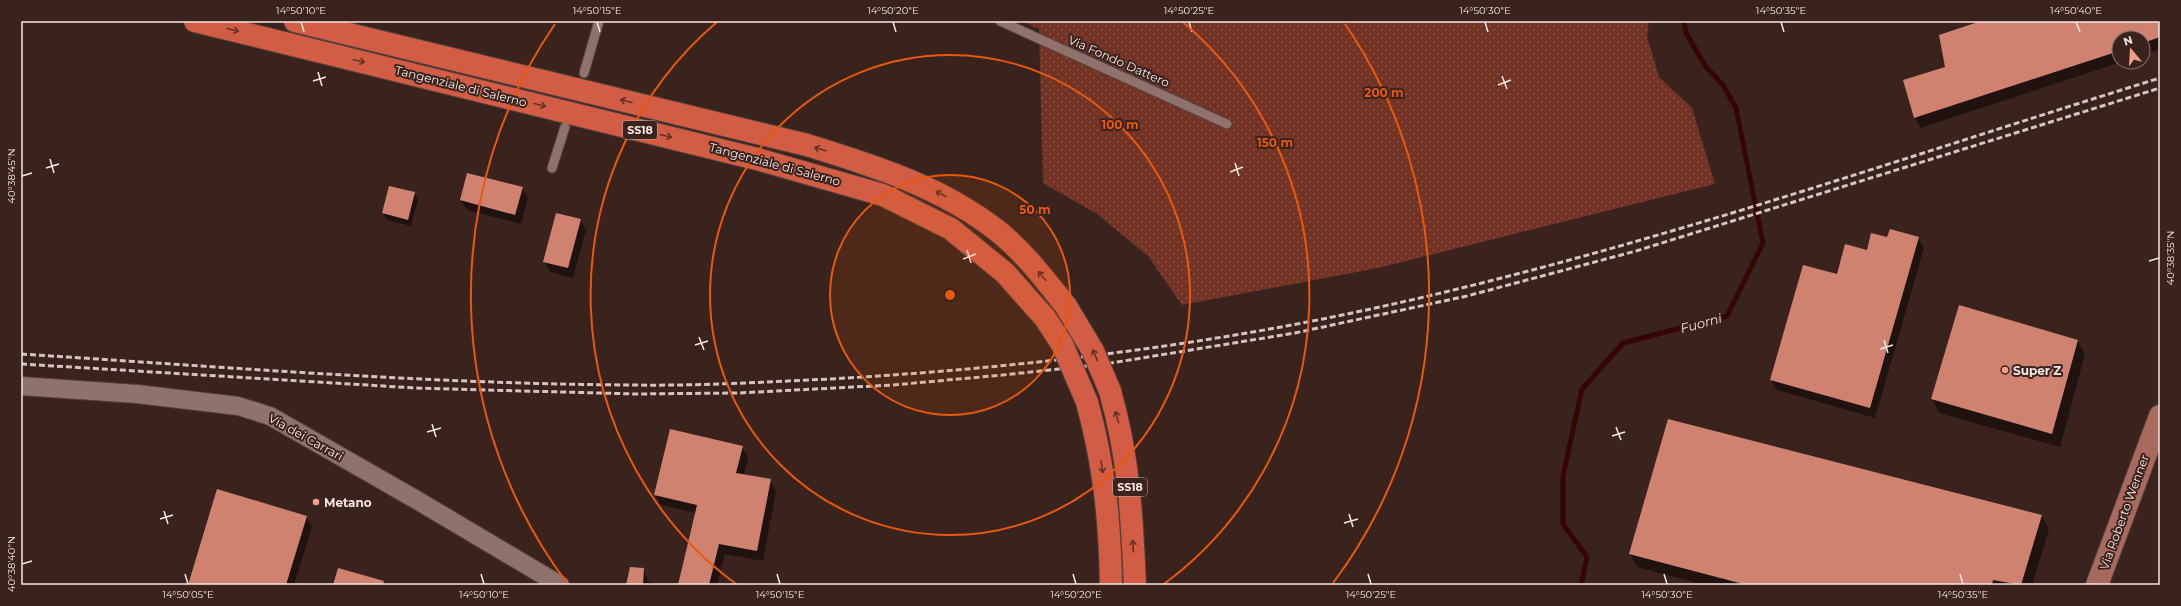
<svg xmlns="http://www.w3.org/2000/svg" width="2181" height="606" font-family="Montserrat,sans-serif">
  <defs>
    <pattern id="grass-dots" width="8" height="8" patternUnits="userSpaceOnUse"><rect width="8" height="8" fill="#723224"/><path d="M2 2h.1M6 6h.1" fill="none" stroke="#875044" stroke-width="1.8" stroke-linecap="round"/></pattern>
  </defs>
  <rect width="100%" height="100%" fill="#3a231d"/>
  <!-- grass -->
  <path fill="url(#grass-dots)" d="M1022 21H1649L1647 37 1659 77 1692 108 1715 184 1378 268 1182 305 1148 256 1097 214 1043 183 1039 29Z"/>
  <!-- shadow -->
  <path fill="#0007" d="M1984 21H2160V49L2143 55V38H2119V62H2121L1921 128 1915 118 1904 80 1946 68Z
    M390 187 414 193 418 200 411 226 387 220 383 213Z
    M522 188 528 198 521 224 467 210 461 200Z
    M580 220 586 230 573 278 550 272 544 261Z
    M1888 238H1918L1924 248 1875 418 1777 390 1771 380 1837 276 1867 251Z
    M1960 306 2078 341 2085 354 2060 447 1939 413 1932 399Z
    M742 447 748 457 744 475 770 480 776 491 763 561 725 554 717 585H679L696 513 661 505 655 495Z
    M2041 515 2049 529 2032 585H1705L1637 567 1630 554Z
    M306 516 312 527 294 585H189Z
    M643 569 649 582 662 585H627Z"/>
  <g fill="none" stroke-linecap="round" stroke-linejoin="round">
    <!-- stream -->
    <path stroke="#360500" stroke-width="5" d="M1581 585 1587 557 1563 524V476L1582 389 1623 343 1727 316 1763 243 1736 108 1723 85 1706 67 1686 33 1684 21"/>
  </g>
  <!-- building -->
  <path fill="#cf8270" d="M1981 21H2160V37L2143 43V38H2119V51L1914 118 1903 80 1945 67 1939 35Z
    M467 173 523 187 515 215 460 200Z
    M389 186 415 192 408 220 382 213Z
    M556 213 581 219 568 268 543 262Z
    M1890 229 1919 237 1870 408 1770 380 1803 265 1837 274 1845 244 1867 250 1871 233 1887 237Z
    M1959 305 2078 340 2052 434 1931 399Z
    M1668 419 2042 515 2021 585 1993 580 1992 585H1747L1629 554Z
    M670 429 743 446 736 473 771 479 757 551 719 544 709 585H678L697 505 654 495Z
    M217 489 307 516 286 585H188Z
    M630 567 644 568 643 585H626Z
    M338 568 384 581 383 585H333Z"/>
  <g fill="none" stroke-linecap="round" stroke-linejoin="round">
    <!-- service casing -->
    <g stroke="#54403c" stroke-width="11">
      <path id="service" d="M1000 21 1227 124
        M584 73 599 21
        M552 168 565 127"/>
    </g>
    <!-- minor casing -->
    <g stroke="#54403c" stroke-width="20">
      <path id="minor" d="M21 386 137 394 238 406 270 416 415 499 560 585"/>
    </g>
    <!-- secondary casing -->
    <g stroke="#54403c" stroke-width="24">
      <path id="secondary" d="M2097 585 2160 416"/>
    </g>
    <!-- trunk casing -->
    <g stroke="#54403c" stroke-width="24">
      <path id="trunk" d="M195 21 757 159 883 195 951 229 1005 273 1045 318
        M295 21 807 145C875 166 942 187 999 232 1025 253 1045 280 1066 306
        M1110 391C1129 458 1132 516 1135 585
        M1087 402C1104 464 1110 521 1111 585"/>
    </g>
    <!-- service -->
    <use href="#service" stroke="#8f726b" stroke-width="9"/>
    <!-- minor -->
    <use href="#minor" stroke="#8f726b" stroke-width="18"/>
    <!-- secondary -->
    <use href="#secondary" stroke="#a86a5d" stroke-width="22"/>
    <!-- trunk -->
    <use href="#trunk" stroke="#d35d44" stroke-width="22"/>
    <!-- rail -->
    <path stroke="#d6c4c0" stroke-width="3" stroke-dasharray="6 3" stroke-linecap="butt" d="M21 354C225 367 429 384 633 385 699 386 764 382 830 379 987 370 1143 353 1297 324 1591 268 1875 166 2160 78
      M21 364 416 388 635 394 738 393 893 385 1003 375 1105 364 1295 333 1467 296 1636 251 2160 88"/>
    <!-- trunk-bridge casing -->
    <g stroke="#54403c" stroke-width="24" stroke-linecap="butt">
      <path id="trunk-bridge" d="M1066 306 1093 351 1110 391
        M1045 318 1062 344 1087 402"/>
    </g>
    <!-- trunk-bridge -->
    <use href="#trunk-bridge" stroke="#d35d44" stroke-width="22"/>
  </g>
  <!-- one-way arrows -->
  <defs><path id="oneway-shaft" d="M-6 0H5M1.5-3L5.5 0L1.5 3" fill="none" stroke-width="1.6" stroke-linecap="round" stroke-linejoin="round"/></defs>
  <g stroke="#603227">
    <use href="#oneway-shaft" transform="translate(233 30) rotate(14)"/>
    <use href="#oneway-shaft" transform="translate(359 61) rotate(14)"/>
    <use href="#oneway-shaft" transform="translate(626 101) rotate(-166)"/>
    <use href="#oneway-shaft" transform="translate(540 105) rotate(14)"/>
    <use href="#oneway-shaft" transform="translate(666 136) rotate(14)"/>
    <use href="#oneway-shaft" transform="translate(820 149) rotate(-163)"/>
    <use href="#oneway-shaft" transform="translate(941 194) rotate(-153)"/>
    <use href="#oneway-shaft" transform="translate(1042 276) rotate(-131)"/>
    <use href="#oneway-shaft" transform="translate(1095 355) rotate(-113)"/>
    <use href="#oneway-shaft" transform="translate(1117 417) rotate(-106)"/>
    <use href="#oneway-shaft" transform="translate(1102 467) rotate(81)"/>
    <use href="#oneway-shaft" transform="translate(1133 546) rotate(-93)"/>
  </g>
  <!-- ticks -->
  <path fill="none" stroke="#f7e6e2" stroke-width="1.5" d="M301 22 304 32M597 22 600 32M893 22 896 32M1189 22 1192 32M1485 22 1488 32M1781 22 1784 32M2076 22 2080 32M318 72 322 86M1502 76 1507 89M313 81 326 77M1498 85 1511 80M50 159 54 173M1235 163 1239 176M46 168 59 164M1230 172 1243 167M22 176 32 173M967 250 971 263M963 259 976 254M2149 261 2159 258M699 337 704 350M1884 340 1888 353M695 345 708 341M1880 349 1893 345M432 424 436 437M1616 427 1621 440M427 432 441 428M1612 436 1625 432M164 511 168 524M1349 514 1353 527M160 519 173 515M1344 523 1358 519M22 564 32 561M185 574 188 584M481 574 484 584M777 574 780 584M1073 574 1076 584M1368 574 1371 584M1664 574 1667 584M1960 574 1963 584"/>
  <!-- distance rings -->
  <circle cx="950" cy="295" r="120" fill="#e8590c" fill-opacity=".12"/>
  <g fill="none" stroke="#e8590c" stroke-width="2">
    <circle cx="950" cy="295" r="120"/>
    <circle cx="950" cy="295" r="240"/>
    <path d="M736 584A359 359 0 0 1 717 22M1183 22A359 359 0 0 1 1164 584"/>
    <path d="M567 583A479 479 0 0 1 555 24M1345 24A479 479 0 0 1 1333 583"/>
  </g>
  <!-- markers -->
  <g fill="#f49e8a" stroke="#3a231d" stroke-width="1.5">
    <circle cx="2005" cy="370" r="4"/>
    <circle cx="316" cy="502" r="4"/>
  </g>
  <g text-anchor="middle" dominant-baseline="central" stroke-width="4" stroke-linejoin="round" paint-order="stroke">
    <!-- shield labels -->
    <g fill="#3a231d" stroke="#beaca7" stroke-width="1">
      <rect x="623" y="121" width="34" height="18" rx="3"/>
      <rect x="1113" y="478" width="34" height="18" rx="3"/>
    </g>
    <g font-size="11" font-weight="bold" fill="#f7e6e2">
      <text x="640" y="130">SS18</text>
      <text x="1130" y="487">SS18</text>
    </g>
    <!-- street labels -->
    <g font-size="12" fill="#f7e6e2" stroke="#3a231d">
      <text transform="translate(1119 61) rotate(24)">Via Fondo Dattero</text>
      <text transform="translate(461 86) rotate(14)">Tangenziale di Salerno</text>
      <text transform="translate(775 164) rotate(15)">Tangenziale di Salerno</text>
      <text transform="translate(306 437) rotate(29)">Via dei Carrari</text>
      <text transform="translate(2124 512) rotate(-70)">Via Roberto Wenner</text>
    </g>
    <!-- poi labels -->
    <g font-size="12" font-weight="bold" fill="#f7e6e2" stroke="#3a231d" text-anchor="start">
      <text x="2013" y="370">Super Z</text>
      <text x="324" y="502">Metano</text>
    </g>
    <!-- water labels -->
    <g font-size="13" font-style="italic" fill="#f2dcd7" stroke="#3a231d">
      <text transform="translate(1701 323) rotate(-15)">Fuorni</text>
    </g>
  </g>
  <circle cx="950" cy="295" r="6" fill="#e8590c" stroke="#3a231d" stroke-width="2"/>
  <g font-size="12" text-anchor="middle" font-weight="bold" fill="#e8590c" stroke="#3a231d" stroke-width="4" stroke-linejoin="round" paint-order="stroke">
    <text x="1384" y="97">200 m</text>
    <text x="1120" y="129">100 m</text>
    <text x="1275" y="147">150 m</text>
    <text x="1035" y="214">50 m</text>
  </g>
  <!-- border -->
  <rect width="2181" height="606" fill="none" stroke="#3a231d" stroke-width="44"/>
  <!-- north arrow -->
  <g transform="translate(2131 50) rotate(342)"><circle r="19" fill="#3a231d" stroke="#86716c"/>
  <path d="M0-3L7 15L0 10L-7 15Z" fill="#f49e8a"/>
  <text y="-6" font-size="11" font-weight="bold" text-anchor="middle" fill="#f7e6e2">N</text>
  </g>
  <rect x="22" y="22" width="2137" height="562" fill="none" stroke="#f7e6e2" stroke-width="1.5"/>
  <g font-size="10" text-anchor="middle" fill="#f7e6e2">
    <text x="301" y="14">14°50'10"E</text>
    <text x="597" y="14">14°50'15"E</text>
    <text x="893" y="14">14°50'20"E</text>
    <text x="1189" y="14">14°50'25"E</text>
    <text x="1485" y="14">14°50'30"E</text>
    <text x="1781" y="14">14°50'35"E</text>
    <text x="2076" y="14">14°50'40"E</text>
    <text transform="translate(11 176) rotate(-90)" y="4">40°38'45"N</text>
    <text transform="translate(2170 258) rotate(-90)" y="4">40°38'35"N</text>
    <text transform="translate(11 564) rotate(-90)" y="4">40°38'40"N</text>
    <text x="188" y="598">14°50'05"E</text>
    <text x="484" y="598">14°50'10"E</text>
    <text x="780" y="598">14°50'15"E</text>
    <text x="1076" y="598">14°50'20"E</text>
    <text x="1371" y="598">14°50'25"E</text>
    <text x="1667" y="598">14°50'30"E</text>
    <text x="1963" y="598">14°50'35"E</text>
  </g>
</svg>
